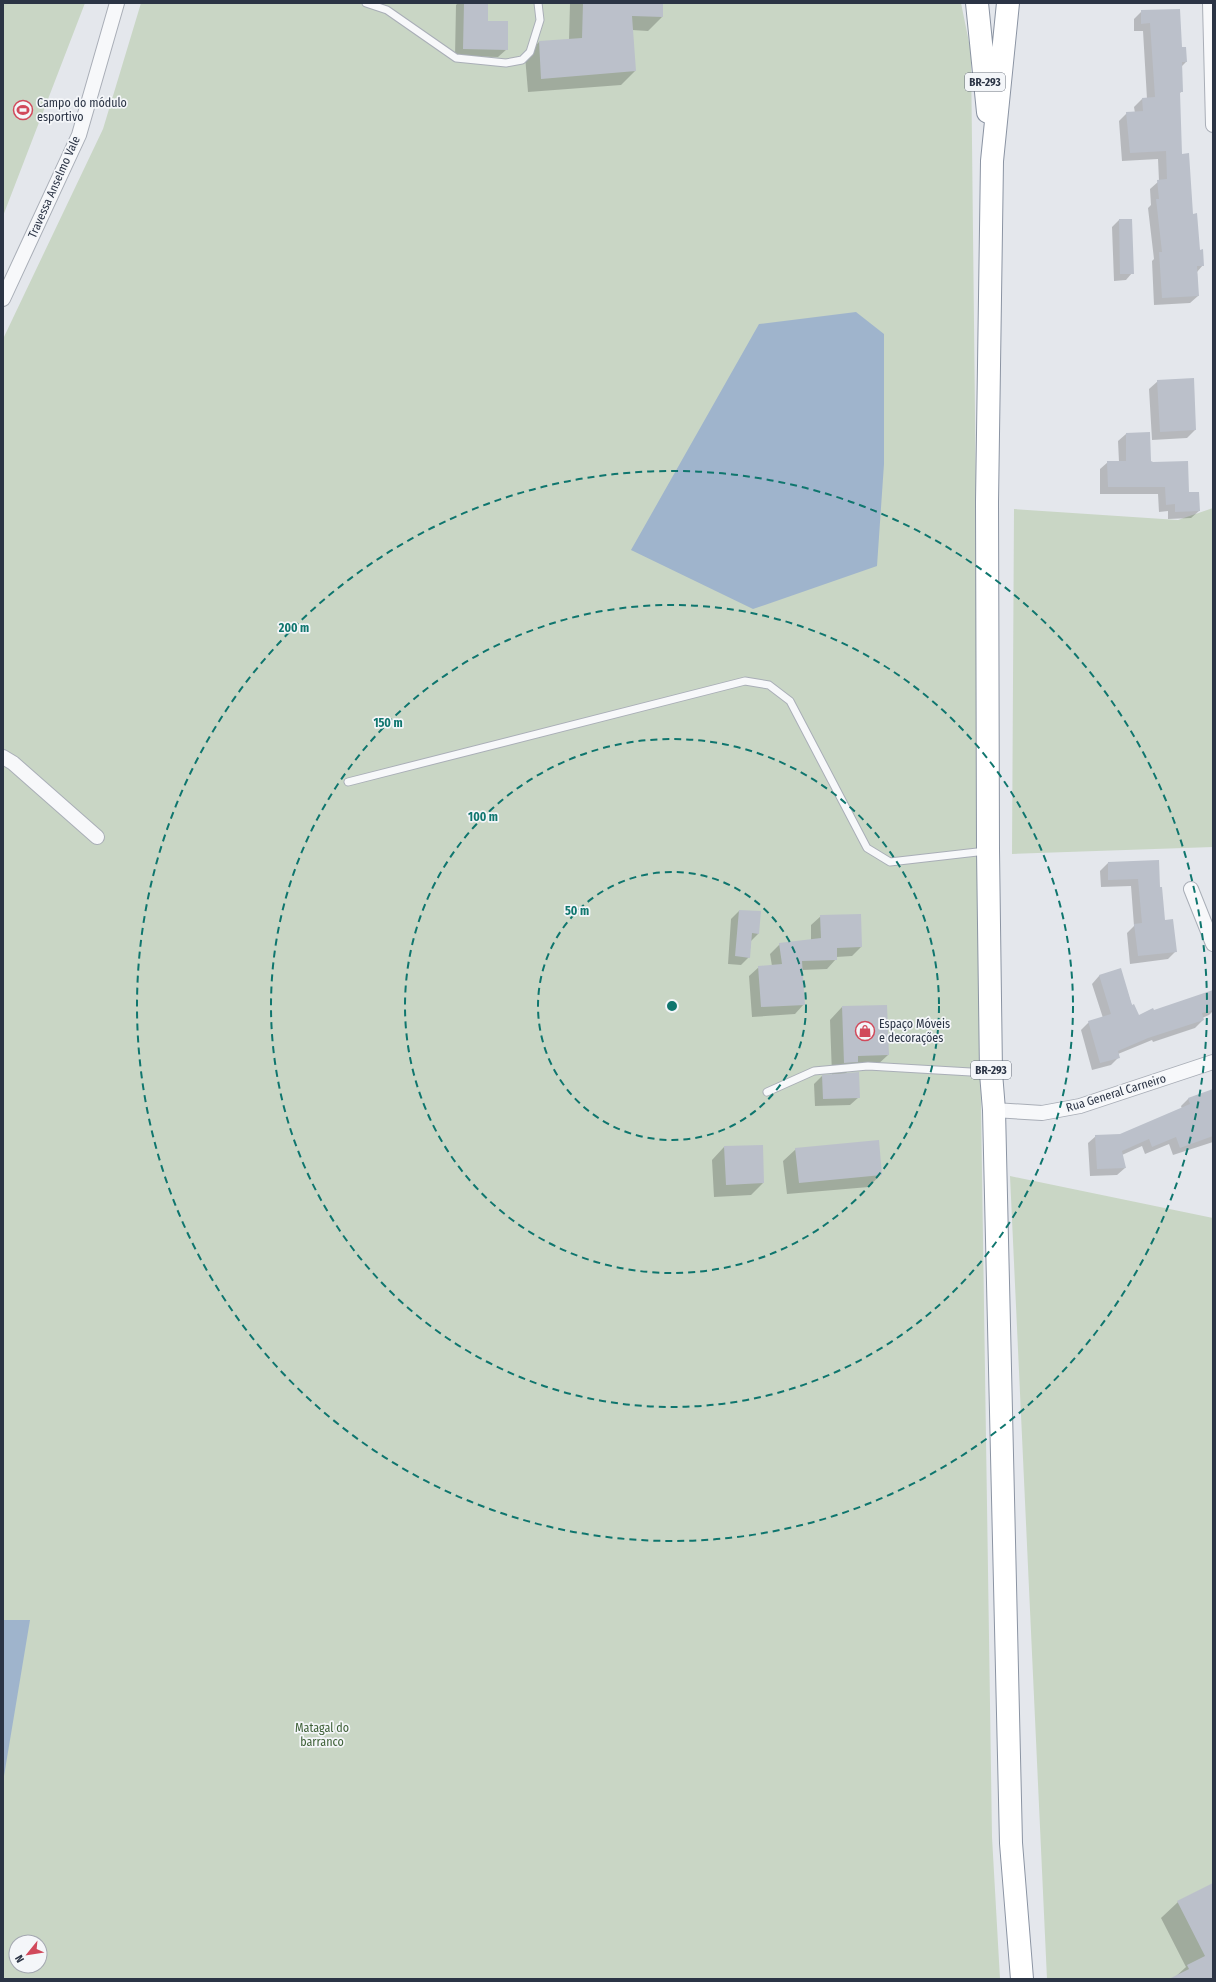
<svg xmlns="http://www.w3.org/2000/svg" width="1216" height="1982" font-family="'Fira Sans Condensed',sans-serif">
  <rect width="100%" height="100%" fill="#e4e7ec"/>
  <!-- green -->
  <path fill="#c9d6c5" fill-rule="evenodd" d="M3 3H85L3 216Z
    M141 3H961L971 52 976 503 980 1039 992 1837 1000 1979H3V339L103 129ZM16 1942H40V1966H16Z
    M1213 508V847L1012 854 1014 509 1178 520Z
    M1010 1176 1213 1218V1979H1047Z"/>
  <!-- water -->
  <path fill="#9fb4cc" d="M856 312 884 334V464L877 566 753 609 631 550 759 324Z
    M3 1620H30L3 1782Z"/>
  <!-- shadow -->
  <path fill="#0003" d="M458 3H487V21L507 49 498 57 455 56 456 5Z
    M570 3H662V17L648 31 632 30 635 71 621 85 528 92 525 56 539 42 569 40Z
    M1142 11 1181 48 1186 62 1181 67 1182 91 1179 94 1181 155 1199 251 1203 265 1197 272 1198 296 1190 303 1154 305 1152 261 1154 259 1148 208 1151 205 1150 189 1159 181 1158 159 1122 161 1119 121 1127 113H1135L1134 107 1142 99H1147L1143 31H1134V19Z
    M1119 220 1132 273 1126 280 1114 281 1112 227Z
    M1158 381 1195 430 1187 438 1152 440 1149 389Z
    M1126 434 1150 461 1188 493 1199 511 1191 518 1168 519V511L1159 512 1158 494H1100V469L1108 462H1119L1118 441Z
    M1108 863 1159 888 1164 921 1176 951 1168 959 1130 964 1127 933 1134 926 1131 886 1101 887 1100 871Z
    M739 911 759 933 751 941 749 957 741 965 728 964 731 919Z
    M821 916 861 947 852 956 836 957V959L827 969 802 970 804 1004 795 1014 752 1017 749 976 759 967 772 966 770 954 780 944 811 940V925Z
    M1120 969 1132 1006 1138 1016 1213 998V1011L1209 1015 1202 1018 1203 1020 1195 1028 1153 1042 1152 1040 1118 1054 1119 1057 1111 1065 1092 1070 1081 1030 1089 1022 1103 1018 1092 984 1099 976Z
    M842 1007 888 1055 875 1067 851 1068 845 1074 859 1097 850 1105 815 1106 814 1084 822 1076 832 1075 830 1020Z
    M1188 1099H1213V1142L1173 1155 1169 1144 1145 1154 1142 1146 1122 1155 1125 1168 1117 1175 1090 1176 1088 1143 1096 1136 1120 1135 1182 1109 1181 1106Z
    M724 1147 763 1183 751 1195 714 1197 712 1160Z
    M796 1149 881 1174 869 1187 787 1194 783 1161Z
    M1213 1884V1979H1173L1186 1967 1161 1918 1178 1902Z"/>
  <!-- building -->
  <path fill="#bbc0ca" d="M464 3H488V21H508V50L463 49Z
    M583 3H663V17L632 16 636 71 541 79 539 41 582 38Z
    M1180 9 1182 47H1186L1187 62H1182L1183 92H1180L1182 154 1189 153 1193 214 1197 213 1200 250 1203 249 1204 266H1197L1199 296 1162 298 1159 252H1162L1156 199H1159L1157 180 1167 179 1166 151 1130 153 1126 112 1143 111 1142 98 1155 97 1150 23 1141 24V10Z
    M1119 219H1132L1134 274H1120Z
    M1194 378 1196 430 1160 432 1157 380Z
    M1150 432 1151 461 1153 462 1188 461 1189 492H1199L1200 511 1175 512V504L1166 505 1165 487H1108L1107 461H1126V433Z
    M1159 860 1160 887H1162L1165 920 1173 919 1177 952 1138 956 1134 924 1142 923 1138 879 1108 880V862Z
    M739 910 761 911 759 934 752 933 750 958 735 956Z
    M861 914 862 947 837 948V960L802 961 805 1005 761 1007 758 966 782 964 779 943 821 938 820 915Z
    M1121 968 1132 1005 1134 1004 1139 1015 1153 1008 1154 1010 1213 990V1010L1202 1013 1204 1020 1148 1038 1118 1051 1120 1058 1100 1063 1088 1021 1111 1014 1099 975Z
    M887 1005 889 1055 858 1056V1062L844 1063 842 1006Z
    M859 1072 860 1098 823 1099 822 1075Z
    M1213 1089V1136L1180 1148 1176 1137 1152 1147 1149 1139 1122 1151 1126 1168 1097 1169 1095 1135 1120 1134 1190 1104 1188 1098Z
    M879 1140 882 1175 799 1183 795 1148Z
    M763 1145 764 1183 726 1185 724 1146Z
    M1213 1883V1979H1169L1189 1969 1187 1965 1205 1956 1177 1901Z"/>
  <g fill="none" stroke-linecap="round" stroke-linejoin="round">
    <!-- service casing -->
    <g stroke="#a9aeb7" stroke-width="9">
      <path id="service" d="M366 3 387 10 456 58 506 63 522 60 530 52 540 20 538 3
        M348 782 745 681 769 685 790 701 867 848 890 862 986 851
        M767 1092 814 1071 868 1066 988 1073"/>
    </g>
    <!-- minor casing -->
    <g stroke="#a9aeb7" stroke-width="16">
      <path id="minor" d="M1210 3 1213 125
        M3 299 79 135 117 3
        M3 757 13 763 97 837
        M1191 889 1213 944
        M994 1110 1042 1113 1080 1106 1213 1062"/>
    </g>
    <!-- trunk casing -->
    <g stroke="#8b94a3" stroke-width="24">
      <path id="trunk" d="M977 3 988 112
        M1008 3 992 161 987 502 988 850 991 1073 994 1110 1011 1843 1022 1979"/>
    </g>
    <!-- service -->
    <use href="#service" stroke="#f7f8fa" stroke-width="7"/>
    <!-- minor -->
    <use href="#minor" stroke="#f7f8fa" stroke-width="14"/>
    <!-- trunk -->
    <use href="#trunk" stroke="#fff" stroke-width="22"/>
  </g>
  <!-- distance rings -->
  <g fill="none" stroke="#0f766e" stroke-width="2" stroke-dasharray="7 5">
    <circle cx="672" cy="1006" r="134"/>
    <circle cx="672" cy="1006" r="267"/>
    <circle cx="672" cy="1006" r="401"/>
    <circle cx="672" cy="1006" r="535"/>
  </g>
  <!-- icons -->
  <defs>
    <g id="stadium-ring" transform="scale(1)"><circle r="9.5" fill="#f4f6f9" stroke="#d1495b" stroke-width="1.5"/><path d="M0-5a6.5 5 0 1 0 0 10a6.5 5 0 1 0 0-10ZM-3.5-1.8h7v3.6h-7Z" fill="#d1495b"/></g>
    <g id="shop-ring" transform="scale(1)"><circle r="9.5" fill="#f4f6f9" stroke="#d1495b" stroke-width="1.5"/><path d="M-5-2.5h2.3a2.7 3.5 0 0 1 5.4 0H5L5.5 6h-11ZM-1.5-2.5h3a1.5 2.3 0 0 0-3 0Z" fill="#d1495b"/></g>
  </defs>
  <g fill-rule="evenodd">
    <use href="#stadium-ring" x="23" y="110"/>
    <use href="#shop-ring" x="865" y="1031"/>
  </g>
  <g text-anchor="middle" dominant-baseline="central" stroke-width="3.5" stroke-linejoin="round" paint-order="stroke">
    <!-- shield labels -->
    <g fill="#f4f6f9" stroke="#676e7b" stroke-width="1">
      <rect x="965" y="73" width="40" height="18" rx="3"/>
      <rect x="971" y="1061" width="40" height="18" rx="3"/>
    </g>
    <g font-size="11" font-weight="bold" fill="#2b3445">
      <text x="985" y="82">BR-293</text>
      <text x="991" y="1070">BR-293</text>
    </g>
    <!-- poi labels -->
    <g font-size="12" fill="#2b3445" stroke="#f4f6f9" text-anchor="start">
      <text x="37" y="103">Campo do módulo<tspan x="37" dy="14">esportivo</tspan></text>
      <text x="879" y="1024">Espaço Móveis<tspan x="879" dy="14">e decorações</tspan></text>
    </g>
    <!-- street labels -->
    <g font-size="12" fill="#2b3445" stroke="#f4f6f9">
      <text transform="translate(54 187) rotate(-66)">Travessa Anselmo Vale</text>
      <text transform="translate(1116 1093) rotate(-17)">Rua General Carneiro</text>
    </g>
    <!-- park labels -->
    <g font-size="12" fill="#3f6138" stroke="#f4f6f9">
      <text x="322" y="1728">Matagal do<tspan x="322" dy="14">barranco</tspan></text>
    </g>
  </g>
  <circle cx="672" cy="1006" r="6" fill="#0f766e" stroke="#f4f6f9" stroke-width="2"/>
  <g font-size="12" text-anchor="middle" font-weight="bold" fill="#0f766e" stroke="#f4f6f9" stroke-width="3.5" stroke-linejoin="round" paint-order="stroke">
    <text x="294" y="632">200 m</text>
    <text x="388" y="727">150 m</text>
    <text x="483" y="821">100 m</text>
    <text x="577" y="915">50 m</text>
  </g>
  <!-- border -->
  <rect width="1216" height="1982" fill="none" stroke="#2b3445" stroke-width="8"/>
  <!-- north arrow -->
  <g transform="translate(28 1954) rotate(240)"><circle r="19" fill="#f4f6f9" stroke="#a4a8b1"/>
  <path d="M0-3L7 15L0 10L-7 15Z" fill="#d1495b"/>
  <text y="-6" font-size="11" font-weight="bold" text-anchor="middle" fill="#2b3445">N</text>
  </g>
</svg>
